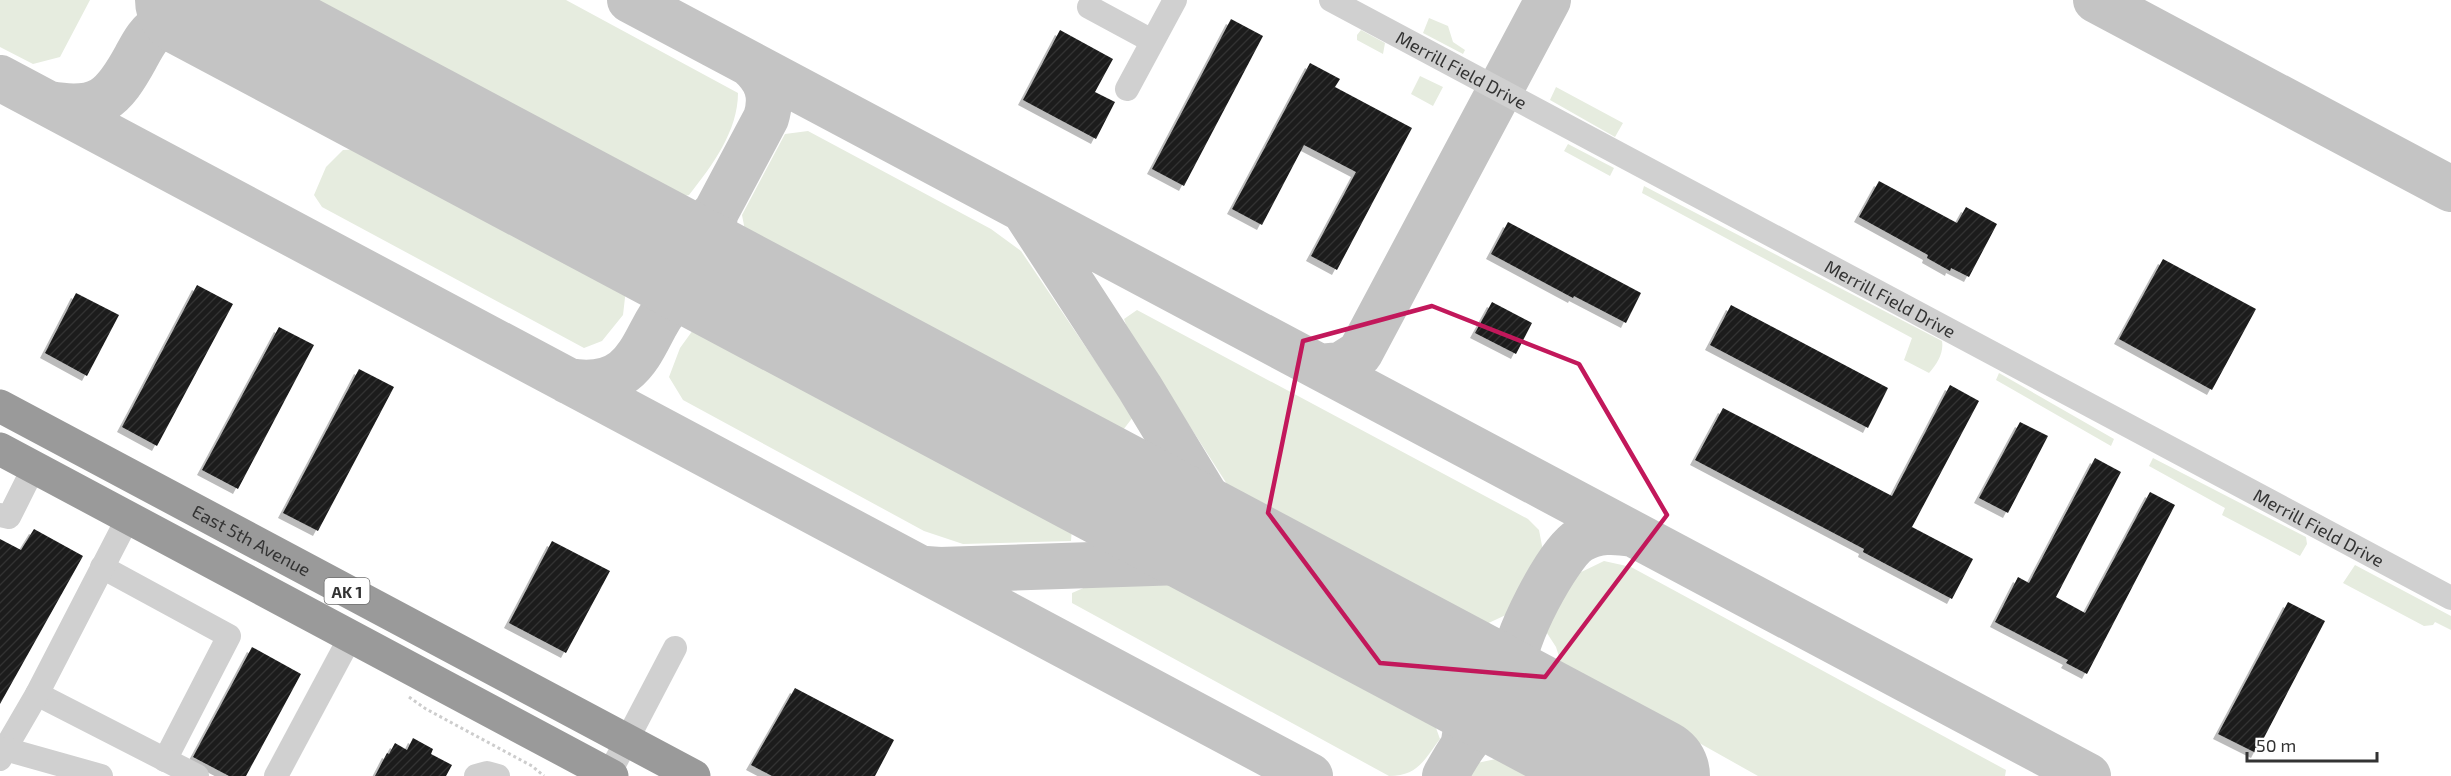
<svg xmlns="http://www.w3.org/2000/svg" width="2451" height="776" font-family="'Exo 2',sans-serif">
  <defs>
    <pattern id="building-hatch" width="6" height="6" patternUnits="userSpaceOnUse" patternTransform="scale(1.5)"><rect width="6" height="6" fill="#1a1a1a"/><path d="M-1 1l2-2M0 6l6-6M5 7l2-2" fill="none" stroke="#333"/></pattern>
    <filter id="shadow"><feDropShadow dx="-5" dy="5" stdDeviation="0" flood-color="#0004"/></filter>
  </defs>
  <rect width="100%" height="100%" fill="#fff"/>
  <!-- green -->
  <path fill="#e6ecdf" d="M0 0H90L60 57 33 64 0 47Z
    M300 0H566L738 93C738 131 712 166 689 195L665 201Z
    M1429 18 1448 26 1453 42 1465 50 1463 54 1423 33Z
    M1361 30 1385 43 1383 54 1357 40V35Z
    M1420 76 1443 87 1433 106 1411 94Z
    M1556 87 1623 123 1615 137 1550 100Z
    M808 131 991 229 1021 251 1133 417 1120 434 746 236 742 215 785 134Z
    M1568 144 1614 168 1610 176 1564 151Z
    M367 149 612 274 626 289 623 315 602 341 584 348 322 207 314 195 326 167 343 150Z
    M1644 186 1942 341C1944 353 1937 364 1929 373L1904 360 1912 338 1642 193Z
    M1137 310 1528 519 1539 530 1543 551 1508 614 1482 626 1234 495 1128 330 1124 319Z
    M693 330H711L1072 528 1071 541 963 544 924 531 683 400 669 377 680 348Z
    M1999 373 2114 439 2111 446 1996 380Z
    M2153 458 2306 537 2307 544 2300 556 2222 515 2225 508 2149 466Z
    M1604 561 1631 567 2006 770 2005 776H1758L1562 666 1556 647 1545 630 1573 576Z
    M2355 565 2451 616V630L2435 622 2433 625 2424 626 2343 583Z
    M1178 585 1197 588 1431 714 1440 739C1424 760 1418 776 1389 776L1072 603V593L1088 586Z
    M1510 756 1547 776H1471L1477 763Z"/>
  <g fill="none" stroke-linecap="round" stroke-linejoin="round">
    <!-- taxiway -->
    <path stroke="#c4c4c4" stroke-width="46" d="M630 0 2088 776
      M2096 0 2451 189
      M0 78 1310 776
      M49 104C99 113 113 99 136 57 143 44 149 32 162 25 182 14 208 18 230 19
      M1026 213 1140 388 1226 530 1271 574
      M635 235C670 242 692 240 716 212
      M748 295 719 265 714 255 711 232 716 212 766 118C773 95 767 79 750 64
      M1320 367 1341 365 1360 353 1548 0
      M568 381C663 397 636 294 702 288 717 286 733 292 748 295
      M926 569 940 570 1213 561 1270 573
      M1431 659C1462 684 1472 701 1464 742
      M1543 719C1529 703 1517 690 1514 668 1511 643 1558 553 1580 540 1597 530 1614 531 1633 534
      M1445 776C1471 730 1486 706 1543 719"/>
    <!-- runway -->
    <path stroke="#c4c4c4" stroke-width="118" d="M194 0 1651 776"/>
  </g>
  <!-- building -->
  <path fill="url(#building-hatch)" filter="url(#shadow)" d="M1231 19 1263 36 1184 186 1152 169Z
    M1060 30 1113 59 1095 92 1115 102 1096 139 1023 100Z
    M1310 63 1340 79 1335 87 1412 128 1337 270 1311 256 1356 172 1304 145 1262 225 1232 209Z
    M1879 181 1957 223 1966 207 1997 224 1969 277 1951 268 1950 271 1927 258 1928 255 1859 217Z
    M1508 222 1641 293 1626 323 1574 296 1573 298 1491 254Z
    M2163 259 2256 309 2212 390 2119 339Z
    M197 285 233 304 157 446 122 427Z
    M76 293 119 315 87 376 45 353Z
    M1492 302 1532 323 1516 354 1475 333Z
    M1731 305 1888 388 1868 428 1710 345Z
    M279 327 314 345 238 489 202 470Z
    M359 369 394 387 318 531 283 513Z
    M1950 385 1979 401 1912 527 1973 559 1952 599 1863 552 1864 549 1695 460 1723 408 1892 496Z
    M2020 422 2048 436 2008 513 1979 498Z
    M2095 458 2121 472 2056 597 2085 613 2150 492 2175 505 2087 674 2066 663 2068 660 1995 622 2018 577 2029 583Z
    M34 529 83 556 0 704V539L21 550Z
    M552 541 610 571 566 653 509 623Z
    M2288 602 2325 621 2256 753 2218 734Z
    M252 647 301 674 246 776H229L193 757Z
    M795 688 894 740 875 776H772L751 765Z
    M413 738 433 749 431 754 452 765 446 776H375L387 753 389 754 395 743 407 750Z"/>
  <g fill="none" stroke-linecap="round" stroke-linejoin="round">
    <!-- path -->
    <path stroke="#cdcdcd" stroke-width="3" stroke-dasharray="3 3" stroke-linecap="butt" d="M409 697 426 709 532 766 544 776"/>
    <!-- minor -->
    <g stroke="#d0d0d0" stroke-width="24">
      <path id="s1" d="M1331 0 2451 598"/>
      <path d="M1089 7 1152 41"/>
      <path d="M1127 89 1175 0"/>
      <path d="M0 515 9 517 34 467"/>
      <path d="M102 567 229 636 165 760"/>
      <path d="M37 694 197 776"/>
      <path d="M0 747 5 749 37 694 128 518"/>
      <path d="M0 759 5 749 101 776"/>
      <path d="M276 776 351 636"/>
      <path d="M476 776 487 773 498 776"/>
      <path d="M608 776 675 648"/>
    </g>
    <!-- highway -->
    <g stroke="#9a9a9a" stroke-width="33">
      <path id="s2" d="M0 406 694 776"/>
      <path d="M0 449 612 776"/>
    </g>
  </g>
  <!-- marked area -->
  <path fill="none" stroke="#c2185b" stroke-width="4.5" stroke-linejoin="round" d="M1432 306 1579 364 1667 515 1545 677 1380 663 1268 513 1303 341Z"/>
  <g text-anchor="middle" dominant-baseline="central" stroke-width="6" stroke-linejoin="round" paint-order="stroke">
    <!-- shield labels -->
    <rect fill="#fff" stroke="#707070" stroke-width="1.5" x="324.5" y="578" width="45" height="26" rx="4.5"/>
    <g font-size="16" font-weight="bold" fill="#333">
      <text x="347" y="591">AK 1</text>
    </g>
    <!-- street labels -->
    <g font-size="18" fill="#333" stroke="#fff">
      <text stroke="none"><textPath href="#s1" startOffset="148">Merrill Field Drive</textPath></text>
      <text stroke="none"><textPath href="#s1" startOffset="634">Merrill Field Drive</textPath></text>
      <text stroke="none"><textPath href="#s1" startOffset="1120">Merrill Field Drive</textPath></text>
      <text stroke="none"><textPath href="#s2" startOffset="285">East 5th Avenue</textPath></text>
    </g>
  </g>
  <!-- scale -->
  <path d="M2247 752v9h130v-9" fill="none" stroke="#333333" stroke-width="3"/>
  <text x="2256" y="752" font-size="18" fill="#333333" stroke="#ffffff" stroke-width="4.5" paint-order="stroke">50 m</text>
</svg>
